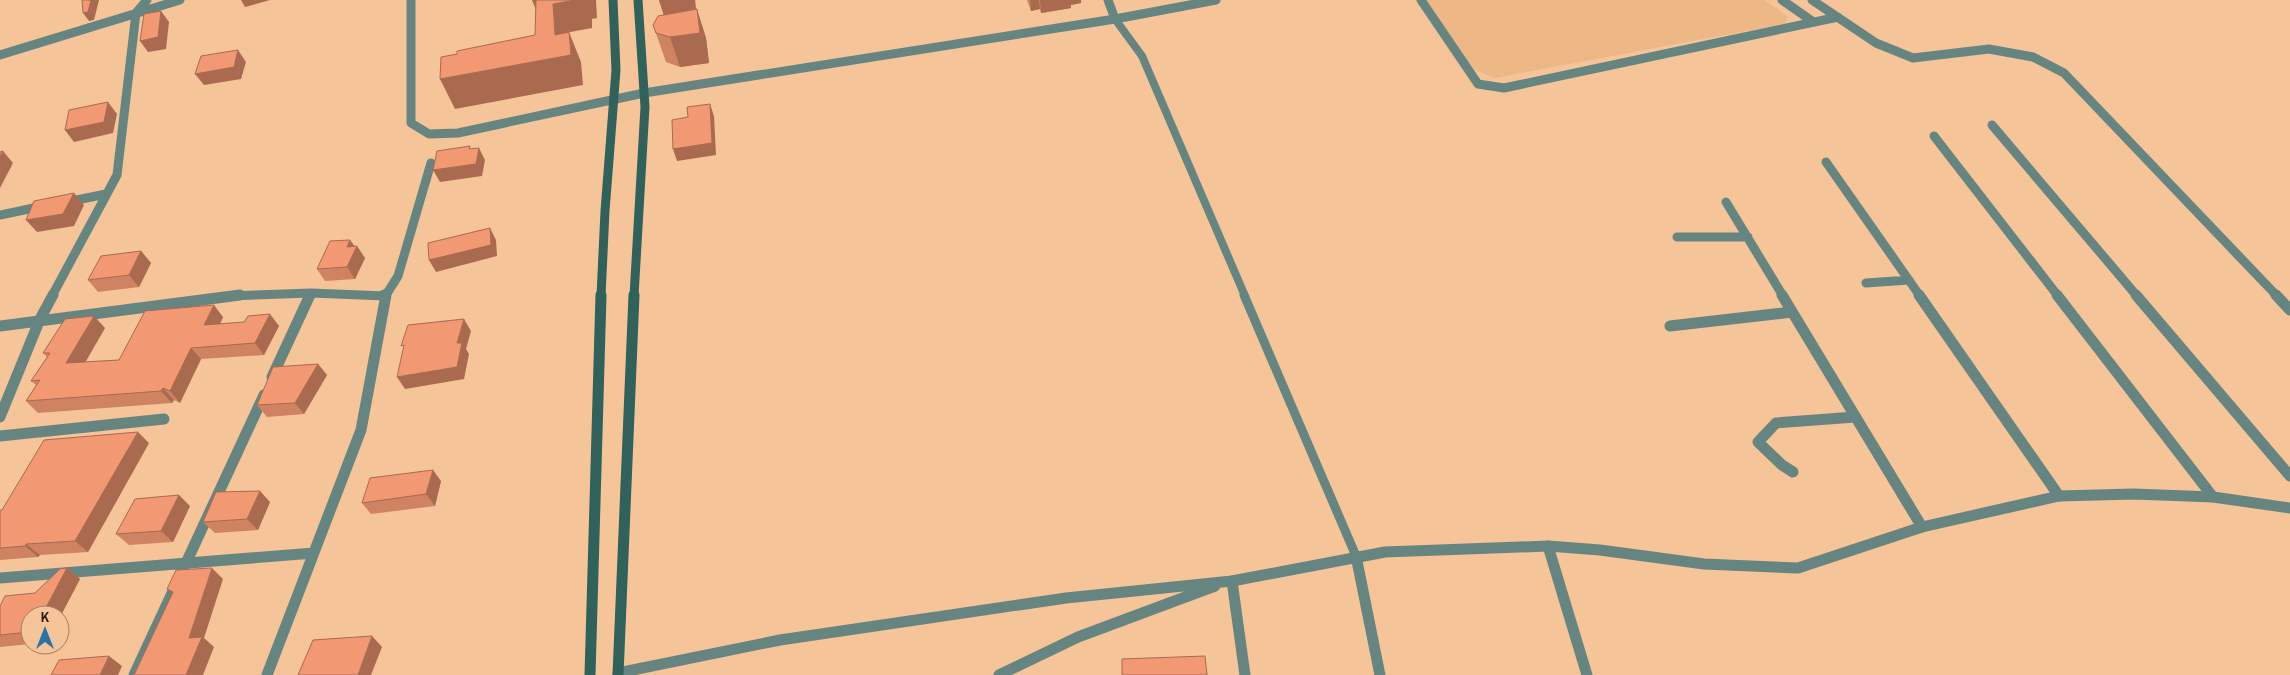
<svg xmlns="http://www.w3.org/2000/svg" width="2290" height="675" font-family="'Archivo Narrow',sans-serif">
  <rect width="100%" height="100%" fill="#f5c498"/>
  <!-- built -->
  <path fill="#eeb886" d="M1427 0H1765L1788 17 1784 24 1495 78 1472 69Z"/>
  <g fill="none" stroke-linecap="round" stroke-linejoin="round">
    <!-- service-far1 -->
    <path stroke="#668580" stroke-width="8" d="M1115 19 1142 56 1245 296"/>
    <!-- service -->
    <path stroke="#668580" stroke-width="9" d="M1244 295 1356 556"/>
    <!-- minor-far1 -->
    <path stroke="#668580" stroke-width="9" d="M411 0V123L429 134 458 133 644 93 1115 19 1108 0
      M1421 0 1478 84 1504 88 1838 17
      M1782 0 1812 21
      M1812 0 1876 43 1913 58 1989 49 2033 57 2064 73 2277 296
      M1115 19 1216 0
      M0 55 180 0
      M1992 125 2137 296
      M1934 136 2058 296
      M1826 162 1920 296
      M67 202 106 194
      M1726 202 1783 296
      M0 215 43 206
      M1677 237H1748
      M1866 283 1909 280
      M386 295 398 276 431 163
      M52 296 117 175 136 13 147 0
      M229 296 311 293 386 296
      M310 296 311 293"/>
    <!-- minor -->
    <path stroke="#668580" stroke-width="11" d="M1782 295 1922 527
      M1919 295 2059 496
      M2057 295 2213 497
      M2136 295 2290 476
      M2276 295 2290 310
      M0 326 240 295
      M1670 326 1792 312
      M272 377 310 295
      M0 417 40 319 53 295
      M0 436 164 419
      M1793 472 1782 465 1758 442 1776 423 1855 417
      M1548 546 1587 675
      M1356 556 1380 675
      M0 578 314 553
      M1232 581 1245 675
      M134 675 264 395
      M267 675 361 430 386 295H384"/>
    <!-- tertiary -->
    <path stroke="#668580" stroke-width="11" d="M618 673 780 640 1066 598 1232 581 1385 552 1548 546 1600 550 1704 564 1798 568 1922 527 2059 496 2134 494 2213 497 2290 508
      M999 675 1078 637 1215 586"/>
    <!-- secondary-far1 -->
    <path stroke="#30615b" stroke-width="9" d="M601 296 605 211 616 70 613 0
      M634 296 645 107 638 0"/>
    <!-- secondary -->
    <path stroke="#30615b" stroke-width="11" d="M590 675 601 295
      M618 675 634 295"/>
  </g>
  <!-- wall -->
  <path fill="#d08362" d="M659 0H695L696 9 706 38 709 63 680 67 666 62 653 25 664 15Z
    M1027 0H1081V3L1071 5V8L1041 13 1040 9 1031 11Z
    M354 246 365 258 355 279 325 281 317 269Z
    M141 251 151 263 139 287 98 292 88 280Z
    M223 317 220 324 279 326 264 355 201 359 180 403 174 400 172 403 38 413 26 401 36 385 31 381 47 357 43 353 105 328 85 362 119 360Z
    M318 364 327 375 304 414 267 417 257 405Z
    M149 443 88 552 40 555 38 557 0 560V510H2Z
    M441 481 435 506 371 514 362 503Z
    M270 502 258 530 215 533 203 522Z
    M190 506 173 542 129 545 116 534Z
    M67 568 80 579 60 617V615H30V644L0 647V606L35 593Z"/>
  <!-- shaded-wall -->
  <path fill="#a96a50" d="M91 0H99L94 20 89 21 83 13Z
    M241 0H270L245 7Z
    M532 0H537L543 27Z
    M575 0H596L597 18 592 19V28L565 33 567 56 569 32 581 62 583 85 455 109 440 79 555 35 553 4Z
    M659 0H695L696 11 664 16Z
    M1030 0H1039L1040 9 1031 11Z
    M1040 0H1081V3L1071 5V8L1041 13Z
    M697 9 706 38 709 63 680 67 670 37Z
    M161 11 169 22 166 49 148 52 140 41Z
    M238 50 246 62 241 79 204 85 195 74Z
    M108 102 117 114 113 133 74 142 65 130Z
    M710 104 714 116 716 155 677 161 673 149Z
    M479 148 485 160 482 176 440 182 433 170Z
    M3 151 13 163 0 188V157Z
    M74 193 84 205 74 226 37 232 26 220Z
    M490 228 496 240 497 256 436 272 429 260Z
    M350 240 356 248 357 246 365 258 355 279 347 267V247Z
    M141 251 151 263 139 287 129 275Z
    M214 305 223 317 214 337 204 325Z
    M270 314 279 326 264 355 255 343Z
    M94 316 105 328 78 375 66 363Z
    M464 319 471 331 466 349 469 354 464 379 405 389 397 377 457 343Z
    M191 348 201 359 180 403 170 391Z
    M318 364 327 375 304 414 295 403Z
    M163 388 174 400 172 403 161 391Z
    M138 432 149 443 88 552 75 541Z
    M433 470 441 481 435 506 426 494Z
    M260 491 270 502 258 530 247 519Z
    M179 495 190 506 173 542 161 531Z
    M26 544 40 555 38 557 25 546Z
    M67 568 80 579 60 617V615H42Z
    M212 568 223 579 204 638 214 647 203 675H186L189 638Z
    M372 636 382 647 371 675H358Z
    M109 656 122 666 118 675H100Z"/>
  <!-- building -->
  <path fill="#f29872" stroke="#a96a50" d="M82 0H91L88 12 83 13Z
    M536 0H575L553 4 555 35 569 32 571 55 440 79 441 57 457 54V51L535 35Z
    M697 9 700 33 670 37 656 33 653 25 658 16Z
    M161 11 158 37 140 41 144 14Z
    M238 50 234 67 195 74 201 56Z
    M108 102 104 122 65 130 69 110Z
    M710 104 712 143 673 149 672 120 688 117 687 107Z
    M470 146 469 149 479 148 476 164 433 170 437 151Z
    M3 151 0 157V152Z
    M74 193 63 214 26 220 34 201Z
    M490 228 491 245 429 260 428 243Z
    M350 240 347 247 357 246 347 267 317 269 330 241Z
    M141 251 129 275 88 280 101 256Z
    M214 305 204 325 244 322 248 316 270 314 255 343 191 348 170 391 163 388 161 391 26 401 40 380 31 381 50 353H43L65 319 94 316 66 363 119 360 145 311Z
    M464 319 457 343H462L457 367 397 377 404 345 401 346 408 325Z
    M318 364 295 403 257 405 273 367Z
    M138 432 75 541 26 544 25 546 0 548V510H2L44 440Z
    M433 470 426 494 362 503 370 478Z
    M260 491 247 519 203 522 216 492Z
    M179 495 161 531 116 534 135 499Z
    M67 568 42 615H30V632L0 635V606L5 596 35 593 60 569Z
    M212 568 189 638 202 637 186 675H134L173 592 167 589 176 570Z
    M372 636 358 675H298L313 640Z
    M109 656 100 675H51L59 660Z
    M1205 656 1207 675H1122V659Z"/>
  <!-- north arrow -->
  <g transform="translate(45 630)"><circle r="24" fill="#f5c498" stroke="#a37f5e"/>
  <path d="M0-4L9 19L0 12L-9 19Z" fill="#2b73a7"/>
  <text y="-8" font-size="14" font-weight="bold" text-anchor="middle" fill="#291706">K</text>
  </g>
</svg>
